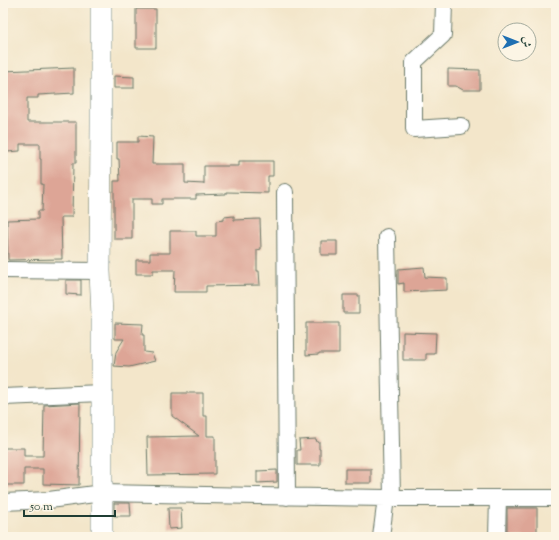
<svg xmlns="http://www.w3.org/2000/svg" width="559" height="540" font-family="'Sorts Mill Goudy',Amiri,serif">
  <rect width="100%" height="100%" fill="#fcf5e5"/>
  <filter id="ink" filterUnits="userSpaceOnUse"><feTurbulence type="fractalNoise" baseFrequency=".025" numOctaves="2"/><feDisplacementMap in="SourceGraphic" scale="8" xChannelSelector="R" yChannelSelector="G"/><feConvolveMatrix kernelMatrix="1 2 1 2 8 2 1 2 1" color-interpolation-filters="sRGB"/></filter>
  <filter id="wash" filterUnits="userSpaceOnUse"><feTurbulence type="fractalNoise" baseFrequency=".012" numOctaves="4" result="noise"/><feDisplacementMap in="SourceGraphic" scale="16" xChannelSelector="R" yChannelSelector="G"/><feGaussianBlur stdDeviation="0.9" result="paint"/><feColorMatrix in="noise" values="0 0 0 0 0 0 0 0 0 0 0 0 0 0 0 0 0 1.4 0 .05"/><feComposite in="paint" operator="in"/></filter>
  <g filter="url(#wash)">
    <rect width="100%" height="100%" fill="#f3e6ca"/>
    <g id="blocks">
      <!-- building -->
      <path fill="#dda596" d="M136 9H156V48H136Z
        M74 68V93L38 95V98H27V122H76V163H73L72 217H61L62 259 8 260 7 220 38 219V211H42L43 184H41V159H40V144H20V151L7 152 5 110H3V71Z
        M448 69 480 70V90H463L456 86H448Z
        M114 76 134 77V88H114Z
        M138 136 153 137 152 164H185V183L204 184V166H239V161H273V176H268V193L226 192V194L196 195V199H162V204H152V199H132V239H114V181H120L119 159H117V142H138Z
        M234 216V220L260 219 261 249 257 250V271H259L260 285 206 286V292H174L175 270H153V274H136V260H150V253H170V231H196V236H216V221L224 220V217Z
        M321 241H337V255H321Z
        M424 267 425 277 447 278V290L404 292V283L398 284V269Z
        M66 280H81V295L66 294Z
        M343 295H359V313H343Z
        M115 323 143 324 142 335H144V352L152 353 155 361 129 367 114 366 116 352 124 339H115Z
        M306 323H339V353H319V354L306 355Z
        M403 332 436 333 435 354H426V360H403Z
        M172 393H203V416H207V436H215V474L148 475 147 437 199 436 172 416Z
        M80 403 79 485 43 484V469H24V485H3V448H24V456H43L44 405Z
        M316 439 317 442H319V449H320V465H297V450H300L299 440Z
        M345 469H371V483H345Z
        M277 470V482L257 483V471Z
        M114 503H130L131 516H114Z
        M168 508H181L182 528 169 529Z
        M507 508H537V537H507Z"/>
    </g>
  </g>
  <g filter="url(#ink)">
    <use href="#blocks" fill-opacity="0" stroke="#697868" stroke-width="1"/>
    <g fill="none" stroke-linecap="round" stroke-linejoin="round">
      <!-- minor casing -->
      <g stroke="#697868" stroke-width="18">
        <path id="minor" d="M444 3 443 35 414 62V129L461 126
          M285 192 287 497
          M387 237 392 498
          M3 270 100 271
          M3 397 102 393
          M3 502 49 500 102 493 258 496 386 498H556
          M381 537 386 498
          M497 537 498 498"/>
      </g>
      <!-- major casing -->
      <g stroke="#697868" stroke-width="22">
        <path id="major" d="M101 3V123L100 271 102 316V537"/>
      </g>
      <!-- minor -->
      <use href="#minor" stroke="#fff" stroke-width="16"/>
      <!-- major -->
      <use href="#major" stroke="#fff" stroke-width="21"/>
    </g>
  </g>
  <!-- margin -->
  <rect width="559" height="540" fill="none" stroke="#fcf5e5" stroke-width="16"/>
  <!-- north arrow -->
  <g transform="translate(517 42) rotate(90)"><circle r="19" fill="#fcf5e5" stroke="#a4ab9e"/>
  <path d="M0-3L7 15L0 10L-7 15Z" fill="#1f6fb2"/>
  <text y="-6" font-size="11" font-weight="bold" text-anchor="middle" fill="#1f3d34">ش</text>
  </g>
  <!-- scale -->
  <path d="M24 510v6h91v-6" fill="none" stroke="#1f3d34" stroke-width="2"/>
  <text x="30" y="510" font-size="12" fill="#1f3d34" stroke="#fcf5e5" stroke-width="3" paint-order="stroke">50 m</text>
</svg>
